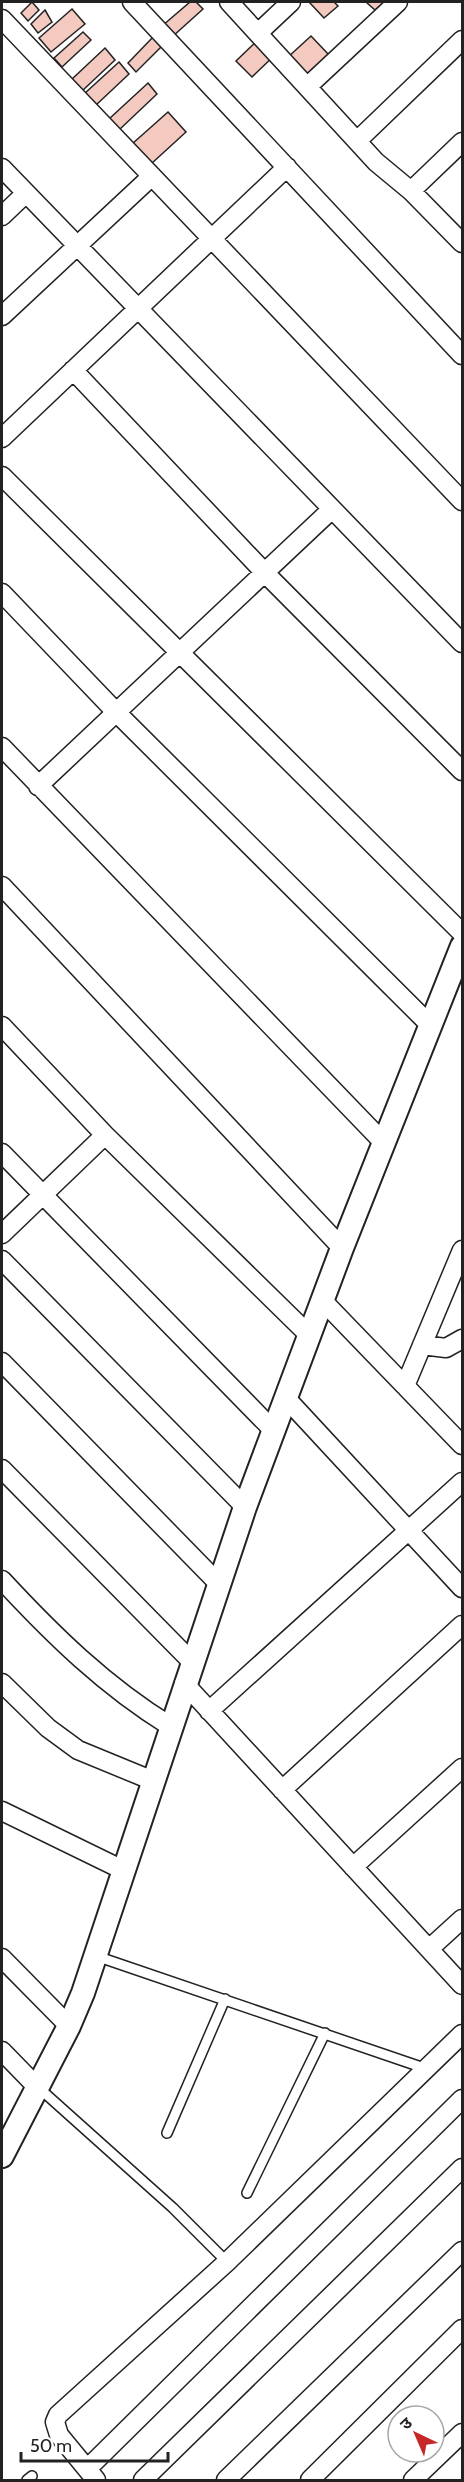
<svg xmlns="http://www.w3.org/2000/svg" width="464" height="2482" font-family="Cabin,'Noto Sans Devanagari',sans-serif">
  <rect width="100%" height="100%" fill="#fff"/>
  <!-- building -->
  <path fill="#f3c9c0" stroke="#222" stroke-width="1.5" d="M32 2 39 10 28 21 21 13Z
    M190 2H196L203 9 172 37 162 26Z
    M309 2H334L338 6 324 18Z
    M366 2H384L375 10Z
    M72 9 85 24 51 52 39 38Z
    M45 10 52 22 38 33 31 24Z
    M83 32 91 40 62 67 54 58Z
    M154 36 163 45 136 72 128 63Z
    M311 36 330 56 306 79 287 58Z
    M261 37 277 53 252 77 236 61Z
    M105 48 115 60 82 91 71 80Z
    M119 62 129 74 95 106 84 94Z
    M148 83 157 94 119 130 109 119Z
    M168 112 186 132 151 164 132 144Z"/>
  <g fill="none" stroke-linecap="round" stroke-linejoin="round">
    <!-- service casing -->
    <g stroke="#222" stroke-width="12">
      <path id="service" d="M96 1956 427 2069
        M39 2088 173 2208 227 2262
        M167 2133 225 1999
        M247 2193 325 2033
        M27 2480 32 2476"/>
    </g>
    <!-- minor casing -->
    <g stroke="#222" stroke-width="21">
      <path id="minor" d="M132 2 462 355
        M229 2 376 162 411 191 462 243
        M2 19 462 501
        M258 33 291 2
        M308 86 398 2
        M358 140 462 40
        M2 168 462 643
        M411 191 462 142
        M2 216 25 194
        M2 316 152 176
        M73 370 265 573 462 771
        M2 438 287 167
        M2 476 462 933
        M2 593 115 711 430 1025
        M2 747 384 1143
        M38 786 332 509
        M2 886 342 1248
        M2 1026 105 1135 310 1336
        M2 1153 273 1430
        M2 1234 105 1135
        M2 1260 245 1507
        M322 1300 462 1445
        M422 1345 446 1348 462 1339
        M2 1362 218 1583
        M405 1386 462 1250
        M285 1397 462 1588
        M2 1469 191 1661
        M2 1580C53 1635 105 1686 170 1726
        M2 1683 48 1728 78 1750 151 1780
        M184 1683 462 1985
        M209 1711 462 1482
        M282 1790 462 1625
        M2 1811 123 1870
        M353 1867 462 1768
        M429 1949 462 1919
        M2 1958 69 2026
        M2 2051 37 2087
        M87 2469 462 2099
        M96 2480 59 2435 55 2422 58 2415 227 2262 462 2034
        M143 2480 462 2168
        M226 2480 462 2251
        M310 2480 462 2329
        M413 2480 462 2433"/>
    </g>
    <!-- tertiary casing -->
    <g stroke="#222" stroke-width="26">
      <path id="tertiary" d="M2 2156 69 2026 83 1993 245 1507 342 1248 462 946"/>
    </g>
    <!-- service -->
    <use href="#service" stroke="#fff" stroke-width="9"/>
    <!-- minor -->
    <use href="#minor" stroke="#fff" stroke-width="18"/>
    <!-- tertiary -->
    <use href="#tertiary" stroke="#fff" stroke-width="22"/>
  </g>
  <!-- border -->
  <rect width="464" height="2482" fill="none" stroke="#222222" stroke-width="6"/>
  <!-- north arrow -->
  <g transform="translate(416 2434) rotate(316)"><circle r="28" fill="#ffffff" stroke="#a7a7a7" stroke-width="1.5"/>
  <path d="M0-4.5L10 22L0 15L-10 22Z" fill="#c62828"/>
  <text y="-9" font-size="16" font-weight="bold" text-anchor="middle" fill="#222222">उ</text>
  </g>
  <!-- scale -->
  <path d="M21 2452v9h147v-9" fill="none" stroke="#222222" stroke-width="3"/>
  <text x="30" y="2452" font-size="18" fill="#222222" stroke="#ffffff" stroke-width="4.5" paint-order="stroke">50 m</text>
</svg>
